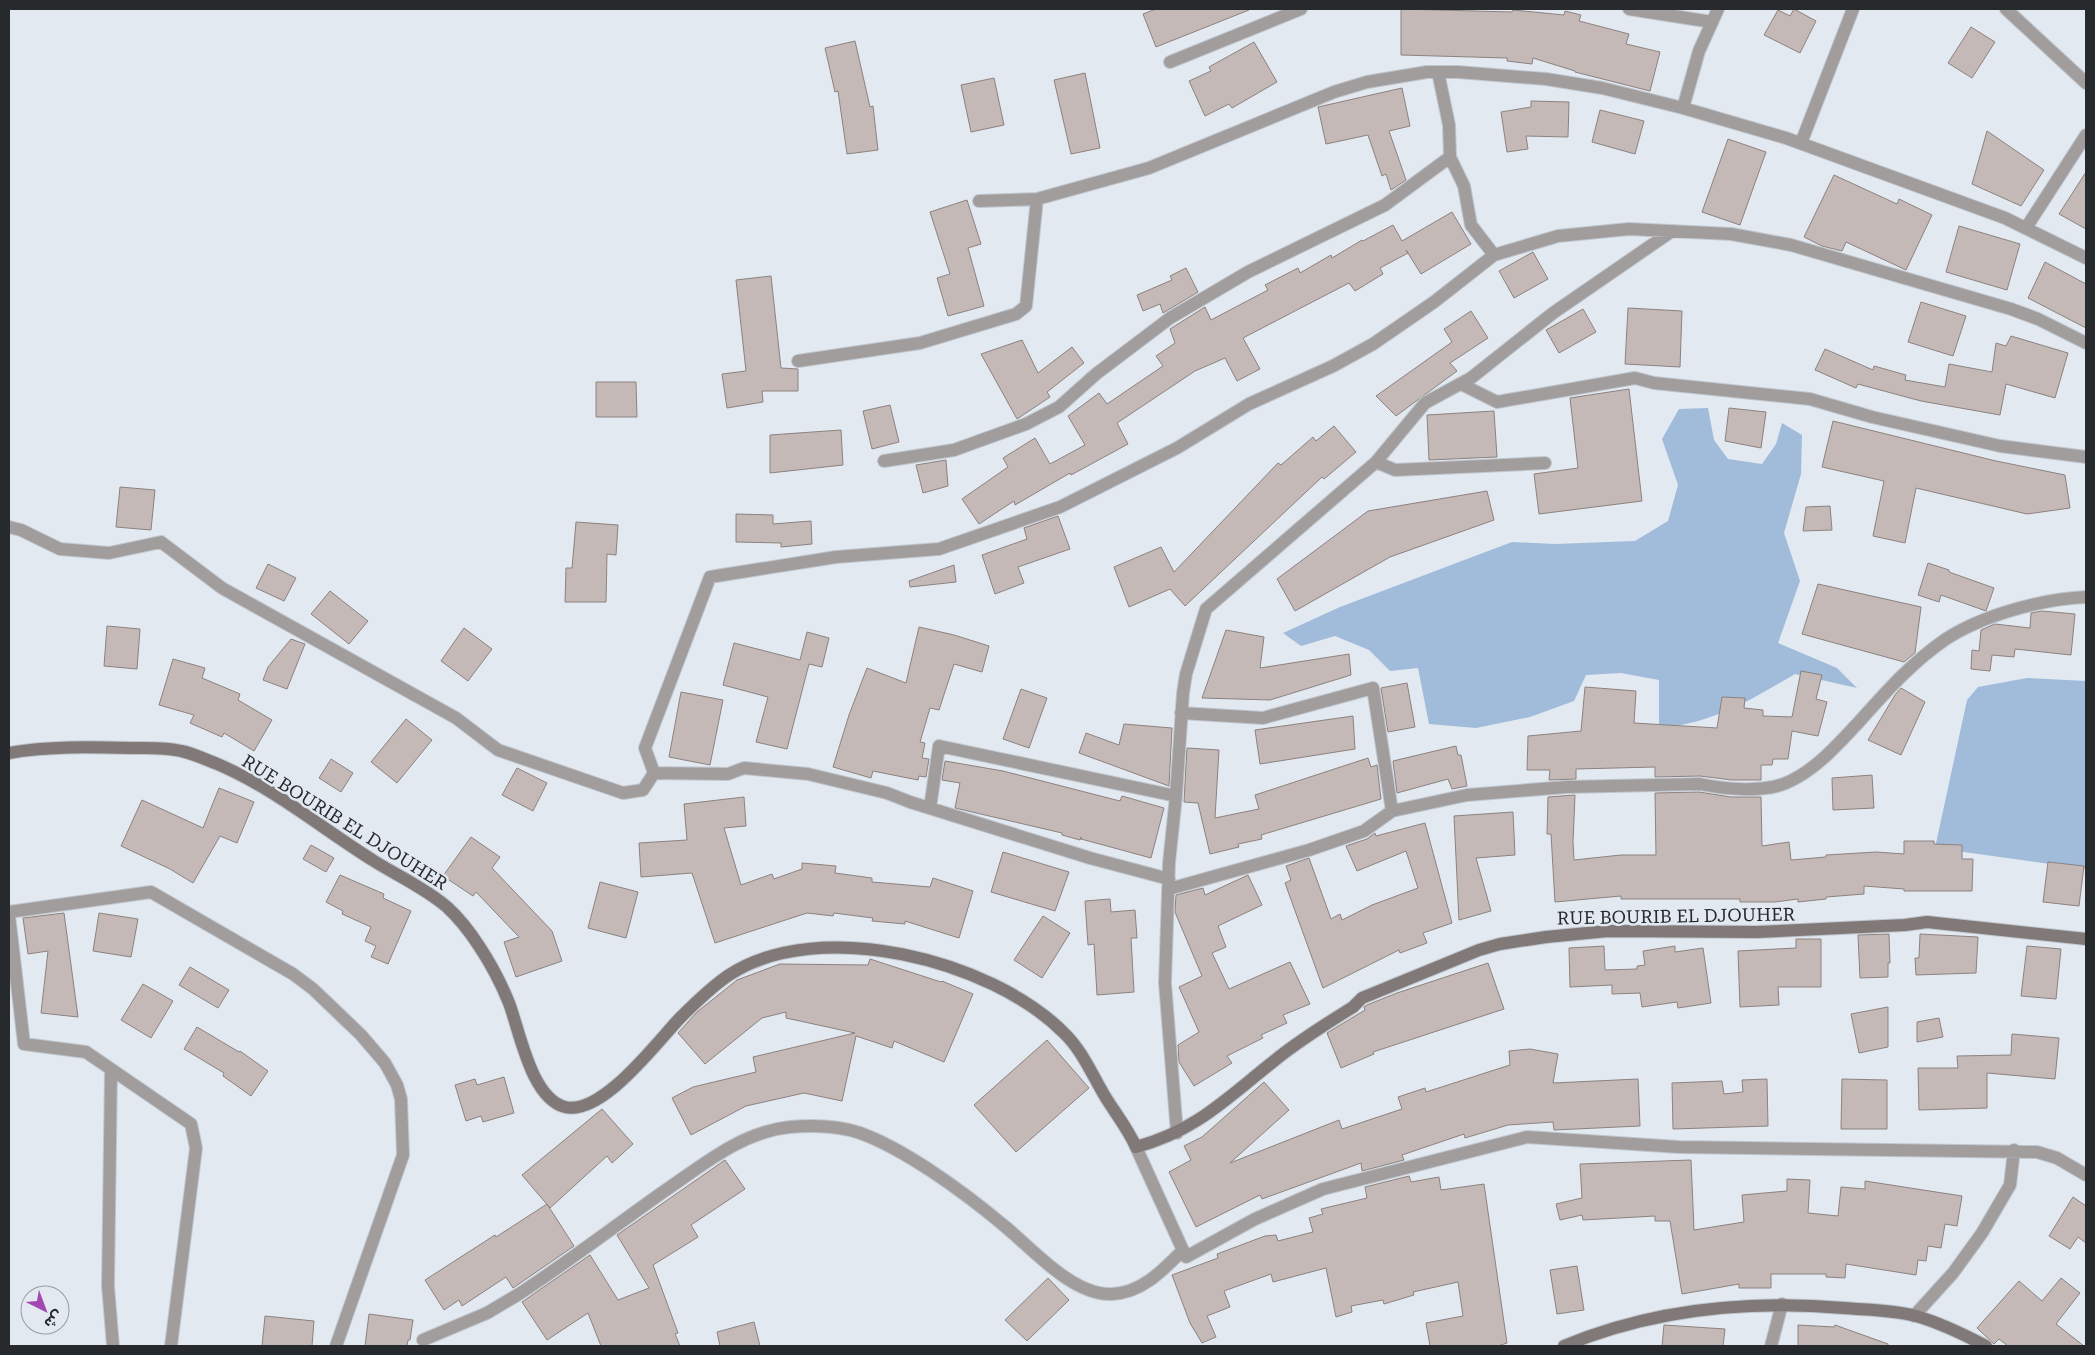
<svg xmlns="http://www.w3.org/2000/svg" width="2095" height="1355" font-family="'Roboto Serif','Noto Sans Arabic',serif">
  <rect width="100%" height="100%" fill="#e2e9f1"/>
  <!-- green -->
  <path fill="#a1bbdb" d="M1708 408 1714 440 1728 459 1762 464 1776 444 1782 423 1802 435 1801 474 1784 533 1800 581 1778 643 1837 668 1857 688 1795 674C1754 698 1709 726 1659 727V680L1621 673 1586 675 1574 701 1530 717 1476 728 1429 724 1418 668 1390 671 1369 650 1335 636 1301 646 1283 633 1340 607 1512 542 1555 544 1635 541 1668 521 1678 485 1662 439 1679 409Z
    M2027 678 2086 681V869L1935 848 1967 700 1978 687Z"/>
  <!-- building -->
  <path fill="#c4b9b7" stroke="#8c827f" d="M1156 9H1248L1249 10 1156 47 1143 14Z
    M1401 9 1512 12 1513 10 1564 15 1565 11 1581 15 1579 21 1629 34 1626 44 1660 52 1650 91 1575 72V71L1533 58 1532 64 1507 61V58L1401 55Z
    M1794 9 1816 21 1800 53 1764 35 1778 10 1790 16Z
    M1971 27 1995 42 1972 78 1948 63Z
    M855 41 870 107 873 106 878 150 847 154 838 91 835 92 825 48Z
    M1254 42 1277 82 1232 108 1229 104 1205 116 1189 81 1211 71 1209 67Z
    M1085 73 1100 148 1071 154 1054 80Z
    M994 78 1004 125 971 132 961 85Z
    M1402 88 1410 126 1389 131 1406 180 1391 190 1386 174 1382 176 1368 135 1326 144 1318 107Z
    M1531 101 1569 102 1568 137 1526 136 1528 149 1507 152 1501 112 1531 107Z
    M1600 110 1644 121 1635 154 1592 142Z
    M1987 131 2044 170 2021 206 1972 184Z
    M1728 139 1766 152 1740 225 1702 212Z
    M2086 172V229L2059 214Z
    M1834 175 1897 204 1899 199 1932 215 1906 270 1846 242 1842 251 1822 246 1804 237Z
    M967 200 981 244 968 248 984 306 948 316 937 278 950 274 930 212Z
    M1452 212 1471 244 1421 274 1406 250 1408 253 1380 268 1383 274 1355 291 1349 283 1243 338 1260 369 1237 381 1225 358 1195 371 1117 423 1128 444 1071 475 1070 473 1015 505 1014 501 979 524 962 499 1008 467 1003 458 1035 438 1050 464 1085 445 1068 416 1099 393 1107 404 1163 366 1156 356 1175 343 1170 329 1205 307 1211 320 1268 290 1265 285 1298 268 1300 273 1331 255 1332 258 1362 240 1363 241 1393 225 1402 241Z
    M1959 226 2020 244 2007 290 1946 272Z
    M1533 252 1548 279 1514 298 1499 271Z
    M2045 262 2086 284V328L2028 298Z
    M1186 268 1198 292 1163 313 1160 304 1143 311 1137 295 1172 280 1170 276Z
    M771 276 781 368 798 369V391H762L763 402 727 408 722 374 746 371 736 280Z
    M1921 302 1966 316 1953 356 1908 342Z
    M1628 308 1682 311 1680 367 1625 364Z
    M1583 309 1596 332 1559 353 1546 330Z
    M1471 311 1488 338 1450 363 1457 371 1396 416 1376 396 1452 342 1444 329Z
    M2011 336 2068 353 2055 398 2006 384 2000 415 1921 401 1858 384 1856 388 1815 370 1825 349 1873 370 1874 366 1906 375 1905 380 1945 387 1949 364 1992 372 1996 343 2006 346Z
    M1022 340 1038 373 1072 347 1084 363 1047 392 1050 397 1017 419 981 354Z
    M596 382H636L637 417H596Z
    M1629 389 1642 501 1539 514 1534 474 1578 468 1570 398Z
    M890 405 899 442 872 449 863 411Z
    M1729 408 1766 412 1761 448 1725 441Z
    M1494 411 1497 457 1429 460 1427 415Z
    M1833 421 1996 461 2065 475 2070 508 2027 514 1916 488 1905 543 1873 536 1884 481 1822 467Z
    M1334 426 1356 452 1324 479 1322 477 1185 606 1170 589 1129 607 1114 567 1161 547 1174 572 1278 463 1281 465 1313 437 1316 441Z
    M841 430 843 465 770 473V435Z
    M946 460 948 486 923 493 916 465Z
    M120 487 155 490 151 530 116 527Z
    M1487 491 1494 520 1390 557 1295 611 1277 579 1368 511Z
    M1830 506 1832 530 1803 531 1806 507Z
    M736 514 773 515V524L811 521 812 544 781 547V543L736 542Z
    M1058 516 1070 549 1018 567 1024 583 995 594 982 555 1027 539 1024 528Z
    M576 522 618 525 616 555 607 554 606 602H565L566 568H572Z
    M1928 563 1949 570V572L1994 588 1986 611 1941 595 1939 602 1918 595Z
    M268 564 296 578 284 601 256 588Z
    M954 565 956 582 910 587 909 581Z
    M1818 584 1921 607 1915 653 1904 662 1802 634Z
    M330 591 368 621 349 644 311 614Z
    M2042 611 2075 614 2071 655 2015 649 2014 657 1992 655 1990 671 1971 669 1972 650 1979 651 1981 630 1995 624 2030 628 2031 613Z
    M107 626 140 629 137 669 104 666Z
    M919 627 954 635 989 646 982 672 954 664 939 710 930 708 920 742 925 743 922 758 929 759 926 777 919 776 918 780 873 771 871 778 833 767 849 715 867 668 906 683Z
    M464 628 492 649 468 681 441 661Z
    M1226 630 1264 637 1260 668 1349 654 1351 675 1270 700 1202 698Z
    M807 632 829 638 822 667 809 664 787 749 756 742 768 697 723 685 734 643 800 660Z
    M291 639 305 644 287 689 263 680 268 667Z
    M173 659 205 668 202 678 240 694 238 700 272 720 254 751 224 733 222 737 190 723 194 715 159 705Z
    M1801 671 1822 675 1816 699 1827 702 1818 736 1792 731 1788 759H1773L1772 765H1761V780H1732L1700 776 1655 777V767L1576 769V779L1549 780 1550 770H1527L1528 736 1581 731 1585 687 1636 691 1634 723 1717 728 1722 697 1745 698 1744 708 1763 710V716L1792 717Z
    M1407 683 1415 727 1388 732 1381 688Z
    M1901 688 1925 702 1901 755 1868 740 1895 695Z
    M1021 689 1047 698 1029 748 1003 739Z
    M681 692 723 700 710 765 669 757Z
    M1353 716 1355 749 1260 764 1255 730Z
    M406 719 432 740 397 783 371 762Z
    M1124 724 1172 728 1169 786 1079 753 1086 733 1119 745Z
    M1456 746 1458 755H1461L1467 786 1452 789 1448 779 1397 793 1393 761Z
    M1187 748 1219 750 1215 818 1259 809 1255 795 1368 758 1371 767 1377 765 1381 799 1261 835 1262 839 1238 844 1239 847 1210 854 1198 803 1184 802Z
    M331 759 353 773 341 792 319 778Z
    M945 761 1003 771 1120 801 1122 796 1164 808 1151 858 1081 839V837L1080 840 1062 835V833L955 808 960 783 942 780Z
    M517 768 547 783 533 811 502 795Z
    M1872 775 1874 808 1833 810 1832 778Z
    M219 788 254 802 237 843 220 836 193 883 170 869 121 846 142 800 203 828Z
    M1699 792 1731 797H1761L1762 846 1789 842 1791 860 1826 857V855L1876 852 1904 854V841H1934V844L1962 845V859H1973L1972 891H1904V889L1864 886V894L1826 897V899L1798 902V899L1775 902H1740V899H1621V896L1555 902 1551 834H1547L1548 797 1575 795 1573 842 1574 860 1621 855H1656L1655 793Z
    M744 797 746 826 724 828 741 885 772 874 774 879 802 869V863L836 866 835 873 872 878V882L930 887 933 878 973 891 959 938 905 921V924L872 921 873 918 834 913 833 916 807 913 715 943 692 873 641 877 639 843 687 840 684 804Z
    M1513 812 1515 855 1476 858 1491 911 1459 920 1454 816Z
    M1425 823 1452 923 1423 933 1427 943 1400 953 1399 950 1323 988 1285 883 1291 880 1286 866 1309 858 1331 919 1340 914 1342 920 1372 905 1418 888 1406 851 1357 871 1346 846 1367 839 1375 833 1376 836Z
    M471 837 500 857 492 868 552 931 562 961 516 977 504 942 519 937 476 892 473 896 443 876Z
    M311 845 334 858 326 872 303 859Z
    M1003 852 1069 872 1055 911 991 892Z
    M2048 862 2084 866 2079 906 2043 902Z
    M340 875 384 894 383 898 411 911 388 964 371 957 376 946 365 941 371 927 342 914 343 911 326 902Z
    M1248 875 1262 905 1218 926 1226 947 1212 953 1229 989 1290 962 1310 1004 1283 1015 1287 1023 1261 1035 1263 1038 1227 1056 1232 1063 1194 1086 1179 1062 1178 1045 1199 1032 1179 987 1202 976 1175 912 1176 895 1203 888 1205 895Z
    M600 882 638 892 626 938 588 928Z
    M1110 899 1111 912 1135 910 1137 938H1131L1134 992 1097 995 1094 944 1088 945 1085 901Z
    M64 913 78 1017 41 1013 48 951 28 954 23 918Z
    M99 913 138 919 131 957 93 951Z
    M1043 916 1070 933 1042 978 1014 960Z
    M1889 934 1890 963H1888V977L1860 978 1858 935Z
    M1920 934 1978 937 1976 973 1916 975 1915 958H1919Z
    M1796 939H1821V987H1778L1779 1005 1740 1007 1738 951 1796 948Z
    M1604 946 1605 970 1637 969V966L1645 965 1643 951 1675 946V952L1703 948 1711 1003 1678 1008 1677 1002 1642 1007 1640 993 1612 994V985L1570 987 1569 948Z
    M2027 946 2061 949 2056 999 2021 996Z
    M870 959 941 982 942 981 973 994 944 1062 894 1041 892 1048 856 1036 842 1101 804 1093 746 1106 691 1135 672 1098 693 1087 756 1072 753 1057 855 1033 786 1018V1012L762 1018 705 1064 678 1033 697 1012 737 980 780 964 868 965Z
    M1488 963 1504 1009 1373 1052 1374 1054 1341 1068 1327 1033 1365 1010 1364 1007 1367 1005 1397 993Z
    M190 967 229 990 218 1008 179 985Z
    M143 984 173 1001 151 1038 121 1020Z
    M1888 1007V1047L1859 1053 1851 1014Z
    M1939 1018 1943 1037 1917 1042V1022Z
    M197 1027 239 1052 240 1051 268 1071 251 1096 223 1076 224 1073 184 1049Z
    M2012 1034 2059 1038 2055 1079 1987 1073V1108L1919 1110 1918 1068H1958L1957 1056 2011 1055Z
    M1047 1040 1089 1088 1016 1152 974 1105Z
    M1530 1049 1558 1054 1553 1083 1638 1079 1640 1126 1554 1130 1553 1122 1508 1125 1465 1138 1464 1134 1402 1155 1404 1160 1362 1171 1361 1163 1262 1199 1260 1195 1196 1227 1169 1172 1191 1160 1184 1146 1202 1137 1264 1082 1289 1110 1230 1163 1339 1120 1342 1129 1402 1109 1398 1097 1425 1088 1426 1092 1510 1065 1509 1051Z
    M504 1077 514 1113 483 1122 481 1116 466 1121 455 1085 475 1079 477 1085Z
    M1767 1079 1768 1126 1673 1129 1672 1083 1722 1081 1724 1094 1743 1092 1742 1080Z
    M1842 1079 1887 1080V1129H1841Z
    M602 1109 633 1144 612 1163 607 1156 550 1208 522 1175Z
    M725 1160 745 1189 691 1225 698 1237 653 1265 678 1333 675 1334 680 1346H601L588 1313 547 1340 522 1302 590 1255 618 1300 649 1288 617 1235Z
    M1691 1160 1694 1230 1744 1222 1742 1195 1787 1191V1179L1810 1180 1808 1213 1838 1216 1841 1187 1865 1189V1181L1962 1196 1957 1226 1945 1224 1941 1248 1928 1246 1926 1261 1918 1260 1916 1275 1846 1264 1845 1278 1826 1277V1274H1771V1288H1739V1284L1682 1294 1670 1221H1655V1216L1583 1220 1582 1215 1560 1220 1556 1204 1582 1198 1580 1164Z
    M1409 1176 1411 1182 1439 1177 1441 1190 1484 1184 1507 1343 1498 1346H1430L1426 1323 1463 1316 1458 1282 1413 1292 1414 1295 1384 1304 1383 1300 1351 1306 1352 1312 1336 1317 1326 1268 1273 1282 1271 1274 1224 1291 1230 1307 1207 1316 1216 1337 1202 1343 1190 1323 1172 1275 1218 1258 1217 1254 1265 1236 1276 1235 1278 1241 1313 1232 1309 1218 1323 1214 1321 1209 1367 1198 1365 1187Z
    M2073 1197 2086 1206V1243L2078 1237 2070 1249 2049 1236Z
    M547 1204 574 1246 513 1288 506 1277 462 1306 459 1300 444 1310 425 1280 495 1235 496 1237Z
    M1577 1266 1584 1310 1557 1314 1550 1270Z
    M1048 1278 1069 1300 1027 1341 1005 1320Z
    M2061 1278 2080 1293 2056 1324 2084 1346H2008L1999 1339 1994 1344 1977 1328 2019 1281 2042 1301Z
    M369 1314 413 1320 410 1340H408L407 1346H365Z
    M265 1316 314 1321 312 1346H262Z
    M754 1322 760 1346H720L717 1332Z
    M1664 1325 1725 1329 1723 1346H1662Z
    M1798 1325 1834 1327 1835 1325 1888 1344V1346H1798Z"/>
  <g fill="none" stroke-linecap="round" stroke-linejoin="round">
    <!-- street casing -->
    <g stroke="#c0c7ce" stroke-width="14">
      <path id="street" d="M1629 9 1712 22
        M2006 9 2086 83
        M1170 62 1301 9
        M1438 72 1449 125 1450 157 1464 186 1471 225 1494 255
        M1683 108 1699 51 1718 9
        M1801 143 1853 9
        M1037 199 1149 168 1334 92 1367 82 1427 72H1458L1546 79 1602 88 1683 108 1786 138 2005 218 2086 258
        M2026 228 2086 135
        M798 361 920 343 1016 314 1026 306 1037 199 979 201
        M1461 384 1497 402 1635 378 1654 383 1810 399 1872 417 2000 446 2086 457
        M884 461 954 450 1026 424 1059 407 1096 374 1170 318 1248 272 1385 205 1450 157
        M1376 462 1395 470 1545 463
        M9 527 21 530 60 549 109 553 161 542 222 588 456 718 498 750 623 793 643 790 654 773
        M1181 713 1263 718 1373 688 1392 811
        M654 773 645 748 710 577 836 557 939 549 1060 507 1177 448 1249 404 1333 366 1373 344 1434 302 1494 255 1558 236 1629 229 1731 234 1791 245 2011 309 2038 319 2086 343
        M654 773 728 774 744 768 808 774 887 793 910 802 1090 858 1169 879
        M930 808 939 746 1176 796
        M1169 889 1309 850 1364 831 1392 811 1467 795 1566 787 1700 784C1724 789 1762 793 1786 783 1815 771 1837 745 1858 723 1885 693 1912 662 1946 639 1983 615 2042 599 2086 597
        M9 912 151 892 293 974 313 989 361 1035 385 1063 397 1085 401 1099 403 1155 336 1346
        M9 915 24 1044 86 1052 191 1124 196 1148 171 1346
        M111 1069 108 1286 113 1346
        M1177 1133 1165 983 1169 863 1176 796 1183 693 1186 674 1206 609 1376 462 1425 403 1471 378 1553 313 1672 231
        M1136 1147 1186 1257 1255 1219 1323 1189 1527 1137 1679 1147 2037 1152 2057 1158 2086 1175
        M1914 1316 1953 1273 1982 1233 2010 1185 2014 1150
        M423 1340 487 1313 519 1294C568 1262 615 1226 663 1192 703 1165 741 1132 790 1127 813 1125 839 1126 860 1133 905 1149 965 1193 1002 1224 1031 1247 1072 1296 1112 1294 1142 1293 1163 1270 1183 1250
        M1771 1346 1782 1304"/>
    </g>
    <!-- secondary casing -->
    <g stroke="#c0c7ce" stroke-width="14">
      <path id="secondary" d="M9 753C48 746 91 747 131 748 147 748 165 747 181 751 192 753 204 759 215 763 273 787 321 828 374 861 398 876 425 888 447 907 459 918 470 932 479 946 491 964 501 983 509 1003 520 1032 531 1098 565 1107 602 1116 656 1043 680 1018 695 1003 711 987 729 975 819 916 991 960 1063 1032 1083 1051 1092 1075 1106 1098 1116 1114 1128 1129 1136 1147 1196 1131 1227 1098 1274 1061 1298 1041 1326 1024 1353 1007L1362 998 1479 950 1500 944 1546 937 1608 931 1757 932 1905 925 1927 922 2086 939
        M1564 1346C1653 1309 1749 1300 1844 1308 1868 1310 1893 1310 1916 1316 1941 1323 1963 1334 1986 1346"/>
    </g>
    <!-- street -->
    <use href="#street" stroke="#a29d9d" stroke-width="12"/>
    <!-- secondary -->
    <use href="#secondary" stroke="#807978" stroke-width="12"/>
  </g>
  <g text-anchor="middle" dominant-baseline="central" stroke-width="5" stroke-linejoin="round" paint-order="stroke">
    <!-- street labels -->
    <g font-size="18" fill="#272a2d" stroke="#e2e9f1">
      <text transform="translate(345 822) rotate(32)">RUE BOURIB EL DJOUHER</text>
      <text transform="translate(1676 916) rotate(-1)">RUE BOURIB EL DJOUHER</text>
    </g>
  </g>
  <!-- border -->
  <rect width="2095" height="1355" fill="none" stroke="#272a2d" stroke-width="20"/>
  <!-- north arrow -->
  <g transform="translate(45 1310) rotate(138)"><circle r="24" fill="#e2e9f1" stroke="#979da3"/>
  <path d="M0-4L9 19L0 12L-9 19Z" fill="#a248b3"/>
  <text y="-8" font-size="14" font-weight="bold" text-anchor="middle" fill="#272a2d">ش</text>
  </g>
</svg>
